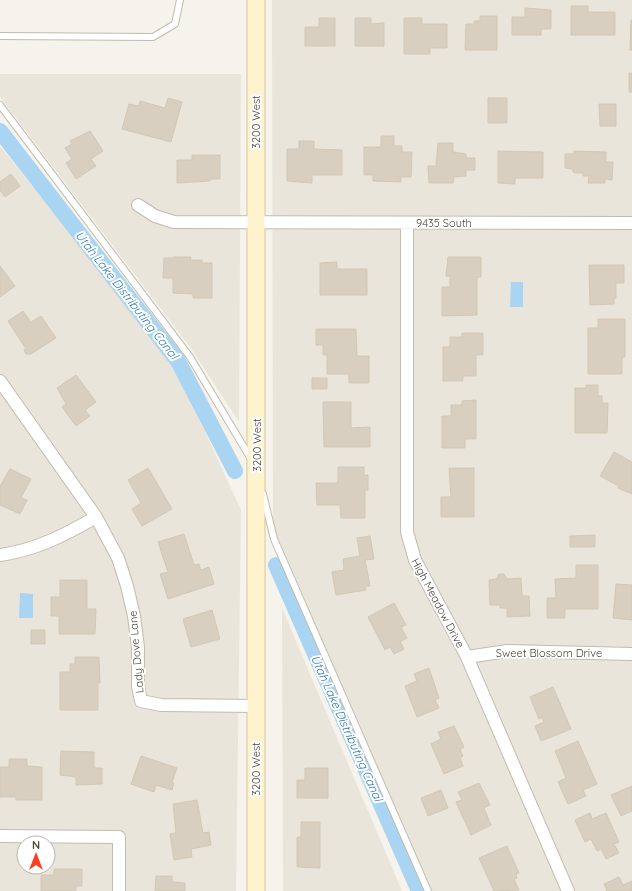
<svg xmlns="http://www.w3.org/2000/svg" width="632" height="891" font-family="Quicksand,sans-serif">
  <rect width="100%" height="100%" fill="#f6f3ec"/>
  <!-- residential -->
  <path fill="#eae5da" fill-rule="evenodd" d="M272 0H632V891H431L273 527Z
    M0 74H241L239 422 192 350 0 97Z
    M0 146 173 362 241 510 236 891H0ZM24 843H48V867H24Z
    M282 608 402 891H283Z"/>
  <!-- water -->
  <path fill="#a9d4f2" d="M511 282H523V307H510Z
    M20 593 33 594V618H19Z"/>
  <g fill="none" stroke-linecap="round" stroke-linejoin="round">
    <!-- canal -->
    <path stroke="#a9d4f2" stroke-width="16" d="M0 131 178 361 235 471
      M276 565 419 891"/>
  </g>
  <!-- building -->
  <path fill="#d8cfc1" stroke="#d3c7b4" d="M571 6H588V12H615V35H571Z
    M525 8 551 10V29H541V35H512V17H525Z
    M480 16H497V50H465L466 24H474V21H480Z
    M319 18H335V46H305V27H319Z
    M355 18H371V24L384 23V46H355Z
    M404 18H422V24H447V48H430V54H404Z
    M631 20H632V50H630Z
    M629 73H632V92H629Z
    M168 98 182 102 171 142 122 129 129 104 139 106 140 101 165 108Z
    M488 98H507V123H488Z
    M599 104H616V126H600Z
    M90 131 103 151 91 159 96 166 76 179 66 163 72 159 65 148 72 144 70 141Z
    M381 136H394V146H402V152H412L411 177H401V182L373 181V175H364V147H381Z
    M299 141H314V149L342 150V175H312V183L287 181V149H299Z
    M438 143H453V152L466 154V158H475V170H466V176L454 177 453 183H429L428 166H436Z
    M498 151 543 152V178H515V184L498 183Z
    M574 151 606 152V162H613L612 180 605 179V183H588L589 176H583V173H576L573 172V169L565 168V154H574Z
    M192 155H220V179H210V181L177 183V160H192Z
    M11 174 20 186 5 197 0 190V182Z
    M173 257H191L190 260H202V263H212V298H193V294L173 293V278H163L164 258H173Z
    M448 257H481V277H477V315L442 316V287H450V276H446Z
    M337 262V269H367V295H320V263Z
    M589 265H624V283H616V298H614V304L590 305Z
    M0 266 15 286 0 297Z
    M23 311 31 322 41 316 56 338 31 354H26L24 350 26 349 8 321Z
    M598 319H625V357H622V374H588V328H598Z
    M316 329H356L357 356H369V383H349V374H327V355H323V345H316Z
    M462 333H483V355H476V376H463V381H443V347H450V337H462Z
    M76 375 96 402 85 410 90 416 76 426 62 407 66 404 57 388Z
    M312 378H327V389H312Z
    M586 385H598V396H602V403H608L607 433H575V388H586Z
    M476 400V439H465V448H442V416H451V405H462V401Z
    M323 402H351V428L370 427V447H324Z
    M614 452 632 462V494L618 488 619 486 600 476Z
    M338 467H364V475H368V490H365V518H341L340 505H317L316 483H338Z
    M148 468 172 509 142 526 132 509 141 503 128 480Z
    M449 468H474V517H441V497H451Z
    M10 469 31 479 21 498 27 500 20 514 0 505V486Z
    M184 534 194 565 199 564 201 570 209 567 214 584 168 599 160 574 168 572 158 542Z
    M595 535V547H570V536Z
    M370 536 374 559 365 560 370 586H365L366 590 336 595 332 572 344 570 343 559 360 556 357 538Z
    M576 565H598V609H565V618H547V598H556L555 579 576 578Z
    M499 574H504L507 579 521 578 522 596H529L530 616 507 617V608H500V605H490L489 580 496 579Z
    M60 580H87V609H96L95 634H59V616H51V597H60Z
    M616 584 632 585V620L613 618Z
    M394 603 406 625 401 627 407 638 400 642 404 649 394 654 390 647 385 650 368 617Z
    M212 610 220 639 191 647 183 619Z
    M31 630H45V644H31Z
    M75 657H99L100 683H98V710H60V672H70V664H75Z
    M429 668 439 698 435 700 439 708 417 717 405 686 417 681 414 674Z
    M553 687 571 729 541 741 535 726 544 722 542 717 539 719 530 697Z
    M454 726 464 747 460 749 463 756 460 758 463 766 444 774 431 744 441 739 438 732Z
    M578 741 597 784 583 790 586 796 568 804 558 782 566 778 555 751Z
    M61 751 94 752V768H102V784L76 785V777L60 775Z
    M141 756 177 768 172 782 174 783 172 790 156 785 154 792 131 784Z
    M9 759H27V766L42 767V800H16V797H0V767H9Z
    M305 768H328V798H297V780H305Z
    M479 783 490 805 484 808 491 825 471 835 456 802 462 800 458 792Z
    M632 786V811L621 816 611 795Z
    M441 790 448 808 428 816 421 798Z
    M197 800 203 833 209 832 211 845 191 849 192 857 174 860 170 834 176 833 173 804Z
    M590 813 592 819 606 813 619 842 614 844 619 853 606 859 601 849 597 851 591 839 585 842 575 820Z
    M301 822H320V868L297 867V837H301Z
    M507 846 519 873 516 874 517 878 514 879 519 890 494 891 479 858Z
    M54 869H82V886H76V891H41V875H54Z
    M156 876H172V882L185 883V891H155Z
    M619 877 623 885 632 881V891H607L604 884Z"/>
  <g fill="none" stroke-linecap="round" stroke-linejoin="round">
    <!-- lane casing -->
    <g stroke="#c2bbae" stroke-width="8">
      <path id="lane" d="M0 36 153 37 175 24 180 0
        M0 105 190 357 251 459
        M263 494 274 539 428 891"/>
    </g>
    <!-- street casing -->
    <g stroke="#c2bbae" stroke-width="14">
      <path id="street" d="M138 205 155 216 174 222 632 223
        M407 223V532L415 560 467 657 568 891
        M0 381 96 517 118 558 127 586 134 616 138 647V686L141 701 161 705 256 706
        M0 555C36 550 65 535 96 517
        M467 657 507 651 632 654
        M0 836 119 837V891"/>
    </g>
    <!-- secondary casing -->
    <g stroke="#d6c79b" stroke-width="19">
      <path id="secondary" d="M256 891V0"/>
    </g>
    <!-- lane -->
    <use href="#lane" stroke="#fff" stroke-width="6"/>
    <!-- street -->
    <use href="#street" stroke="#fff" stroke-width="12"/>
    <!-- secondary -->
    <use href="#secondary" stroke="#fff3cd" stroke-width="17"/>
  </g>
  <g text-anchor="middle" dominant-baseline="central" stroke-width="4" stroke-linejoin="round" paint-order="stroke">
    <!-- street labels -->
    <g font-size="11" fill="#4b4439" stroke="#fff">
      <text transform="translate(256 122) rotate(-90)">3200 West</text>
      <text x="444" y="223">9435 South</text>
      <text transform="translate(257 445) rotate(-90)">3200 West</text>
      <text transform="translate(438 603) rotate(62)">High Meadow Drive</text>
      <text transform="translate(136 652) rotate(-95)">Lady Dove Lane</text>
      <text x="549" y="653">Sweet Blossom Drive</text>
      <text transform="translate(256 769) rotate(-90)">3200 West</text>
    </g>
    <!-- water labels -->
    <g font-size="12" font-style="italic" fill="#2e7ab2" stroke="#fff">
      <text transform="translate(127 295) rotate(52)">Utah Lake Distributing Canal</text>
      <text transform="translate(347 728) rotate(66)">Utah Lake Distributing Canal</text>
    </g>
  </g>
  <!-- north arrow -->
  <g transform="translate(36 855)"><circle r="19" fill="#ffffff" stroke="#b7b4b0"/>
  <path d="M0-3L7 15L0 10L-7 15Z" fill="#fc3f1d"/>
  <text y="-6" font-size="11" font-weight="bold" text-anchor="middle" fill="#4b4439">N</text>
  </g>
</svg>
